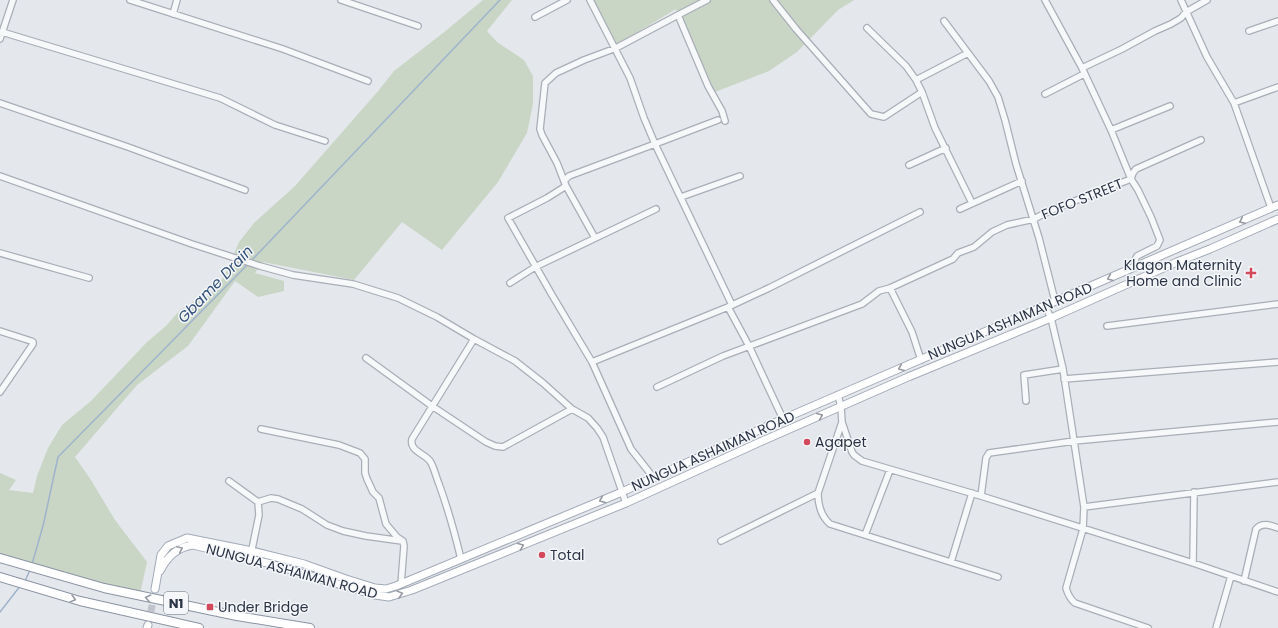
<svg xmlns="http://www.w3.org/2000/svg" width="1278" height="628" font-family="Poppins,sans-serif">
  <rect width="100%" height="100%" fill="#e4e7ec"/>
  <!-- green -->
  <path fill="#c9d6c5" d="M483 0H512L487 31 497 42 524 60 533 76V104L527 133 498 182 442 250 402 222 354 280 263 262 255 273 284 281V291L258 297 235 281 188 346 137 385 75 457 91 480 115 520 147 562 140 594 0 555V473L16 480 9 490 33 493 37 476 48 448 62 425 91 401 147 342 166 326 180 310 194 301 206 297 219 284 227 271 239 242 254 223 295 186 379 90 394 71 443 33Z
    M588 0H854L838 10 797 52 769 71 715 92 676 9 611 48Z"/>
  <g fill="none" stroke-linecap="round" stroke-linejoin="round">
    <!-- stream -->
    <path stroke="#9fb4cc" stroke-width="1.5" d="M251 261 500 0
      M32 564 43 526 58 457 249 263
      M25 581 30 570
      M0 612 21 585"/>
    <!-- major-tunnel -->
    <path stroke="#bfc3cb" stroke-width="7" stroke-dasharray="7 3.5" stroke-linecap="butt" d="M149 622 155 589"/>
    <!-- minor casing -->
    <g stroke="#a9aeb7" stroke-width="8">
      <path id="minor" d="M130 0 283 49 368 81
        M341 0 418 26
        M773 0 796 29 871 114 884 117 922 92
        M1045 0 1082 68 1111 130 1131 179 1138 190 1151 217 1160 240 1157 246 1137 256 1135 260 1136 267
        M1181 0 1207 57 1234 103 1270 205V209
        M173 14 177 0
        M678 15 707 0
        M535 17 567 0
        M944 21 989 81 998 97 1005 120 1016 164 1039 238 1055 301
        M867 28 906 66 916 80 922 92 935 128 972 203
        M1249 31 1278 21
        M2 32 220 98 275 125 325 141
        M0 39 13 0
        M1082 68 1122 49 1155 31 1171 24 1181 18 1186 12 1207 0
        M916 80 968 53
        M1045 94 1084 74
        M0 103 128 147 245 190
        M1234 103 1278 87
        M718 120 655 144 732 305
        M1111 130 1170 106
        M909 165 946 148
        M0 176 192 244 260 266 293 275 353 284 398 298 437 317 474 339 515 361 543 383 572 409 588 418 597 428 603 437 626 503
        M564 181 569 176 655 144 644 118 630 78 590 0
        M566 186 547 198 508 218 552 295 592 362
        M681 197 740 176
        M960 209 1022 181
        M595 238 566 186 557 163 542 135 540 129 545 83 556 73 584 60 616 48 678 15 708 86 722 111 725 121
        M0 253 89 278
        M510 283 535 267 656 209
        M890 288 912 332 921 360
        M1045 306 1051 318 1063 369 1084 507 1083 529 1066 588C1068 595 1070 599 1075 603L1148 628
        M728 307 749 346 783 419
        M1107 326 1278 304
        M0 331 31 341 33 342V344L0 392
        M366 358 432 406 486 442 495 446 503 447 572 409
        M1064 379 1278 362
        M657 387 723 356 862 304 879 291 890 288 953 259 958 253 974 247 992 232 1007 225 1034 219 1049 211 1131 179 1133 173 1136 169 1201 140
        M838 395 841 407 842 422 852 452 854 455 862 461 981 496 1193 563 1278 592
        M1026 401 1024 375 1063 369
        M842 422 818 493C818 506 821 516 830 524L998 577
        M261 429 339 445 360 453 365 459V473L367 479 373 492 379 498 386 524 397 537 403 541 404 546 401 584
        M653 477 631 449 592 362 728 307 769 288 920 212
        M229 481 258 502 259 515 251 554
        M981 496 986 458 989 453 1074 441 1278 422
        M258 502 271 498 278 499 302 509 327 525 343 531 366 536 402 541
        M1084 507 1278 482
        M865 535 890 470
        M721 541 818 493
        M461 559C455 534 448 509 439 484 436 477 434 467 430 461 424 453 409 451 412 439L474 339
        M951 562 972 493
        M1193 563 1194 492
        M1244 581 1256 529C1262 522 1270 525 1278 528
        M1216 628 1231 576"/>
    </g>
    <!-- major casing -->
    <g stroke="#a3abb8" stroke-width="9">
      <path id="major" d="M160 571C167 557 177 547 193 545L271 564 375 595 389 597 412 590 626 503 760 442 908 377 1051 318 1177 262 1210 249 1278 219
        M155 589 161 555 168 546 187 538 252 551 304 564 346 579 375 588 386 589 396 586 622 492 783 419 1278 205
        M147 628 148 625"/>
    </g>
    <!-- highway casing -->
    <g stroke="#8b94a3" stroke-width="10">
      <path id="highway" d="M0 558 104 588 237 616 310 628
        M0 577 80 601 199 628"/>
    </g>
    <!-- minor -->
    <use href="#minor" stroke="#f7f8fa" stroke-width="5.5"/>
    <!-- major -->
    <use href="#major" stroke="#fff" stroke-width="7"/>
    <!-- highway -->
    <use href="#highway" stroke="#fff" stroke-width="8"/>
  </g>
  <!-- one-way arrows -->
  <defs><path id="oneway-chevron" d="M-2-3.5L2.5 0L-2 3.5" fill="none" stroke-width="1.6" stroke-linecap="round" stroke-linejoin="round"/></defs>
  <g stroke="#959aa2">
    <use href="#oneway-chevron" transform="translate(1242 221) rotate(156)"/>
    <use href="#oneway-chevron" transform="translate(1110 278) rotate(157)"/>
    <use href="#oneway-chevron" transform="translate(901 368) rotate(157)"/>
    <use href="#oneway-chevron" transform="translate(820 416) rotate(-23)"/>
    <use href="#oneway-chevron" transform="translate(602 500) rotate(157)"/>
    <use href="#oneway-chevron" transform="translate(521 546) rotate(-22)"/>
    <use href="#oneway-chevron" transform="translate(180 549) rotate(-25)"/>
    <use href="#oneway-chevron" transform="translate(400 594) rotate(-15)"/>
    <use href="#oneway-chevron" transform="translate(148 598) rotate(-168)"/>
    <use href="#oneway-chevron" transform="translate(73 599) rotate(15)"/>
  </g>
  <!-- markers -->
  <g fill="#d1495b" stroke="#f4f6f9" stroke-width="1.5">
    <path d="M1249 267h4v4h4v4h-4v4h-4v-4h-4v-4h4z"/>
    <circle cx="807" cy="442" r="4"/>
    <circle cx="542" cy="555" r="4"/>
    <rect x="206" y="603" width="8" height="8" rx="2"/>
  </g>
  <g text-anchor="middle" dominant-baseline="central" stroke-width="3" stroke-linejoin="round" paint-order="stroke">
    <!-- shield labels -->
    <rect fill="#f4f6f9" stroke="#676e7b" stroke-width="1" x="164" y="592" width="24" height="22" rx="3"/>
    <g font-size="13" font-weight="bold" fill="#2b3445">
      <text x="176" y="603">N1</text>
    </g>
    <!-- street labels -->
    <g font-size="14" fill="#2b3445" stroke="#f4f6f9">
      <text transform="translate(1082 199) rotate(-22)">FOFO STREET</text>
      <text transform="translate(1010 321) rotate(-23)">NUNGUA ASHAIMAN ROAD</text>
      <text transform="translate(713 451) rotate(-24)">NUNGUA ASHAIMAN ROAD</text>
      <text transform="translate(292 571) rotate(15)">NUNGUA ASHAIMAN ROAD</text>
    </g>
    <!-- poi labels -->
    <g font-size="14" fill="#2b3445" stroke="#f4f6f9" text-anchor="start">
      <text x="1242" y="265" text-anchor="end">Klagon Maternity<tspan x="1242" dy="16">Home and Clinic</tspan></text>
      <text x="815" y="442">Agapet</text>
      <text x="550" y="555">Total</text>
      <text x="218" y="607">Under Bridge</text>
    </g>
    <!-- water labels -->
    <g font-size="15" font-style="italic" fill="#34527a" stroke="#f4f6f9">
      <text transform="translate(215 284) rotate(-46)">Gbame Drain</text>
    </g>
  </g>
</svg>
